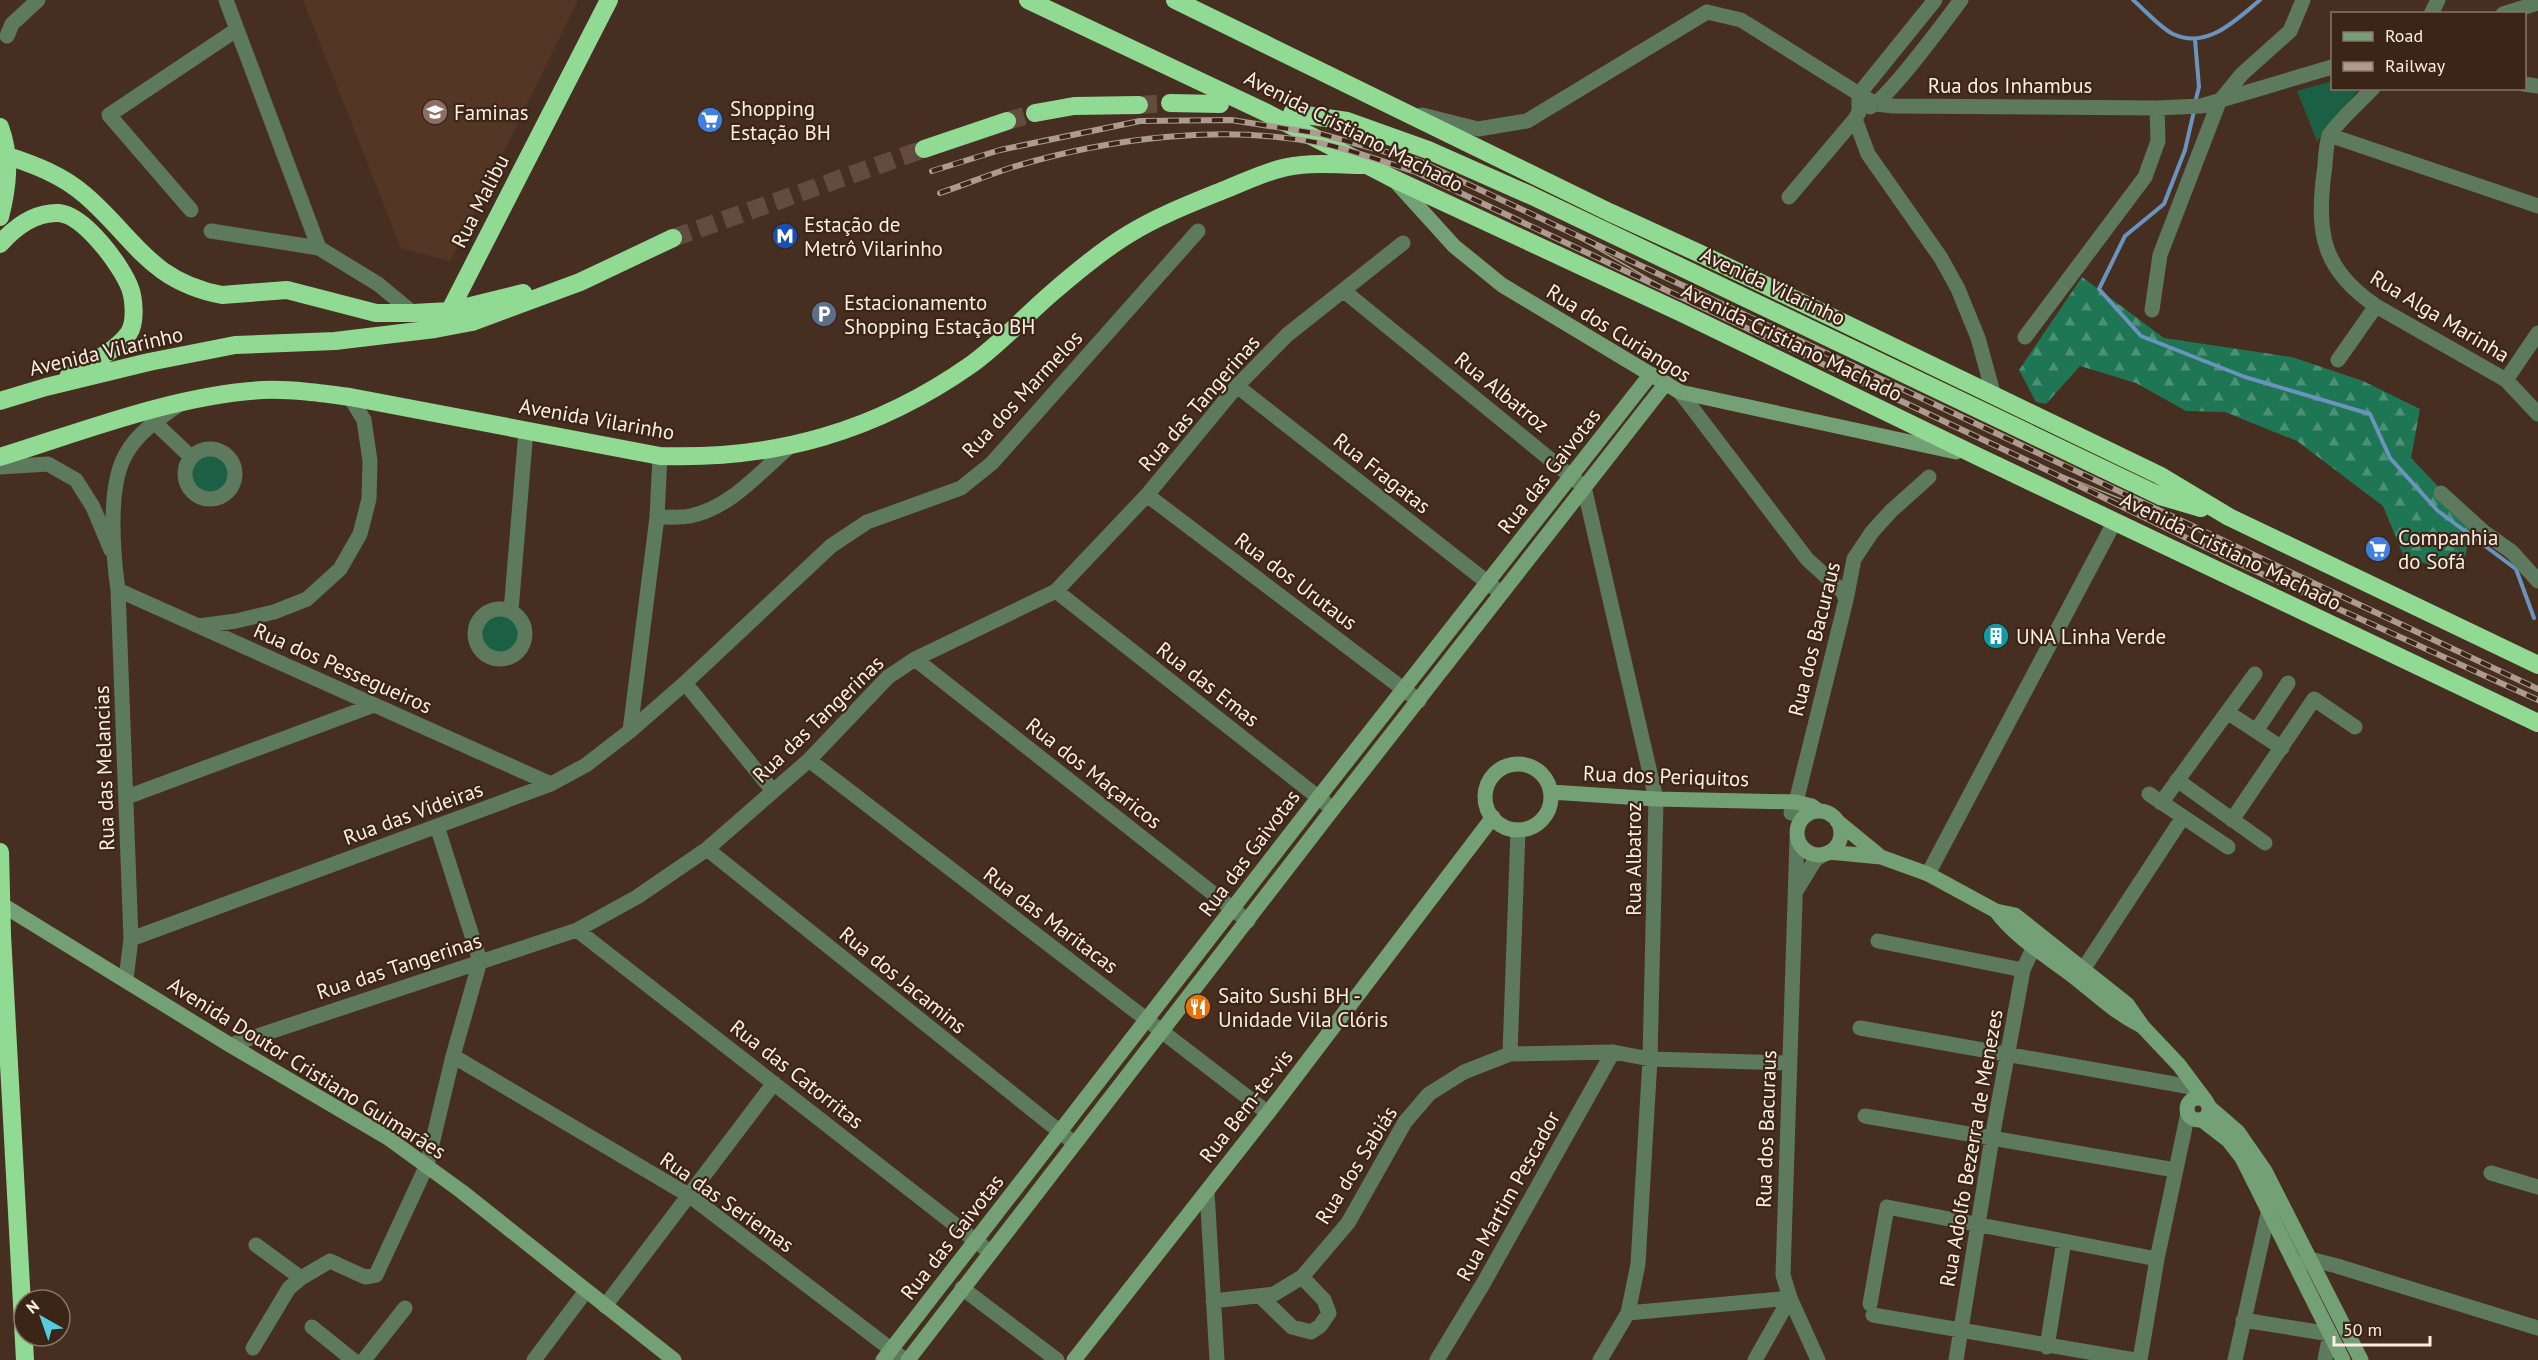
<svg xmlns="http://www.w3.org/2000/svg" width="2538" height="1360" font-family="'PT Sans',sans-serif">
  <defs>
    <pattern id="forest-firs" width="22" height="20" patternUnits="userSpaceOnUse" patternTransform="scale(1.5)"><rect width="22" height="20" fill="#1f7654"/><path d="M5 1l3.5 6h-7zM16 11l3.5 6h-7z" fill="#4c9075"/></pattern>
  </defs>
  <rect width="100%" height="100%" fill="#462f20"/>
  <!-- built -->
  <path fill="#533724" d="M303 0H578L450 261 401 248Z"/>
  <!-- green -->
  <path fill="#1b6045" d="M2332 81V88L2359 89 2317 141 2297 91Z
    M190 474a20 20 0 1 1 40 0a20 20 0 1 1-40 0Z
    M481 635a20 20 0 1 1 40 0a20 20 0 1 1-40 0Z"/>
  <!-- forest -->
  <path fill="url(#forest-firs)" d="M2082 277 2164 338 2292 357 2363 381 2420 409 2411 458 2473 523 2465 556 2452 571 2404 557 2383 506 2297 441 2225 412 2186 411 2136 383 2080 366 2046 404 2036 402 2019 370Z"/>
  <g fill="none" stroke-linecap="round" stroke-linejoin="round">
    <!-- stream -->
    <path stroke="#6a93be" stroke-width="4" d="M2133 0C2145 10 2159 27 2173 34 2207 50 2236 20 2260 0
      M2195 39 2199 87 2195 103
      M2194 111 2185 150 2164 204 2125 236 2099 289 2141 336 2245 377 2370 414 2390 458 2438 511 2516 569 2534 618"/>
    <!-- highway-tunnel -->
    <path stroke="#614c3d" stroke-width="18" stroke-dasharray="18 9" stroke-linecap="butt" d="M1139 105 1170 103
      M1007 121 1035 113
      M673 238 924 149"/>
    <!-- street -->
    <path stroke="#5d7a5e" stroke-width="15" d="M226 0 319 248
      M1707 12 1741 20 1859 94 1876 104 1893 106 2157 108 2201 106 2332 67
      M2431 14 2438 0
      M2503 14 2538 3
      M7 36 12 24 38 0
      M2524 84 2538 86
      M2373 88C2364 98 2334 125 2329 136 2325 147 2326 162 2324 173 2316 234 2323 270 2376 306L2506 380 2538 414
      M1870 107C1889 98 1945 21 1961 0
      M1422 115 1478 129 1527 121 1707 12
      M1855 119 1868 154 1941 258 1958 289 1978 338 1994 396
      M2329 135 2538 206
      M1789 197 1855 119 1859 112V94L1935 0
      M191 210 109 115 236 30
      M211 231 319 248 378 284 413 313
      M1344 291 1584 487 1656 799 1650 1059 1638 1264 1628 1313 1600 1360
      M2152 310 2160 255 2219 102 2242 74 2290 31 2303 0
      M2025 337 2145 177 2158 141 2157 108
      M2338 360 2376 306
      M2506 380 2538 333
      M1237 386 1501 593
      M1680 392 1807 559 1843 592 1846 600
      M154 422 191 457
      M185 474a25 25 0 1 1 50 0a25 25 0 1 1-50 0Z
      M0 467 48 464 76 480 93 507 111 550
      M2441 493 2485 533 2512 552 2538 581
      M1147 495 1419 701
      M657 517C668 517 680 518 690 516 730 508 759 473 789 447
      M118 590 551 784
      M1056 591 1333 809
      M475 634a25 25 0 1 1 50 0a25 25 0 1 1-50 0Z
      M511 611 526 430
      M199 626 236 621 274 612 307 599 340 569 360 534 369 499 370 461 364 420 350 397
      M915 659 1248 921
      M685 683 773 791
      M2227 712 2282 748
      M630 731 657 517 660 456
      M2256 731 2288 683
      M809 760 1268 1113
      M2177 780 2265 843
      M2149 794 2228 847
      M127 797 374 705
      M2161 803 2255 674
      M1791 813 1796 802 1846 600 1854 559 1872 532 1891 511 1929 477
      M2232 820 2314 699 2355 727
      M437 826 480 961
      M1797 839 1783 1275 1790 1298 1818 1360
      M707 849 1074 1143
      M1928 874 2115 521
      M1796 891 1815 860 1824 854
      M577 930 990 1252
      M131 939 551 784 586 765 630 731 685 683 831 546 867 522 961 488 992 463 1198 231
      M1878 941 2023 970
      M2084 968 2183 817
      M126 979 131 939 118 590C113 554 107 486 126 454 137 433 161 417 180 404
      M1860 1028 2191 1087
      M230 1045 577 930 637 897 707 849 809 760 888 677 915 659 1056 591 1147 495 1237 386 1287 335 1403 243
      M1510 1054 1518 830
      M453 1056 690 1196 905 1360
      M1865 1116 2175 1170
      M2491 1173 2538 1187
      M1207 1191 1217 1360
      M256 1245 301 1278
      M2302 1263 2310 1259 2337 1266 2538 1328
      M962 1288 1057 1360
      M1261 1297 1292 1327 1311 1332 1320 1326 1329 1313 1324 1300 1302 1277
      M1213 1301 1274 1294 1302 1277 1348 1223 1405 1122 1429 1094 1464 1072 1510 1054 1613 1052 1650 1059 1790 1063
      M1870 1304 1887 1207 2157 1259
      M605 1306 774 1083
      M1628 1313 1790 1298
      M1873 1315 2135 1360
      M2243 1320 2330 1334 2325 1360
      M312 1327 353 1360
      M2047 1347 2064 1241
      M253 1348 289 1288 301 1278 330 1261 365 1277 376 1275 427 1165 453 1056 480 961
      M364 1360 405 1308
      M534 1360 586 1291
      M1437 1360 1483 1284 1613 1052
      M1755 1360 1790 1298
      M1956 1360 1992 1138 2023 970 2034 946
      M2140 1360 2157 1259 2188 1113
      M2235 1360 2269 1209 2273 1207"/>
    <!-- secondary -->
    <path stroke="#73a175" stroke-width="15" d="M1396 182 1454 246 1502 285 1680 392 1956 452
      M1485 797a33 33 0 1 1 66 0a33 33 0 1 1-66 0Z
      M1551 792 1656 799 1796 802 1812 806 1819 811
      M1797 833a22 22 0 1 1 44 0a22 22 0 1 1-44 0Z
      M1837 821 1881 857 1928 874 1996 911 2015 915 2127 1004 2143 1027 2179 1065 2206 1101
      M1829 852 1881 857
      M1 904 230 1045 388 1138 461 1191 674 1360
      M1996 911C2016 938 2047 956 2073 976 2096 994 2114 1012 2140 1025
      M2187 1109a11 11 0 1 1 22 0a11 11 0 1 1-22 0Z
      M2209 1107 2238 1132 2265 1171 2361 1360
      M2202 1120 2228 1140 2242 1158 2343 1360
      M883 1360 1318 798 1651 374
      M908 1360 1333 809 1666 383
      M1074 1360 1268 1113 1493 817"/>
    <!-- highway -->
    <path stroke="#90da94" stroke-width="18" d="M1028 0 1267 113 1392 178 1682 313 1979 457 2538 723
      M1175 0 1609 212 1705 256 2159 475 2229 517 2538 665
      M1170 103 1220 104
      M1035 113 1074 106 1139 105
      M1292 113 1347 121 1428 150 1532 196 2160 496 2201 508
      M0 127C11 157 8 186 0 217
      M924 149 1007 121
      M8 156C35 165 62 175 85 195 135 238 149 281 222 295L287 290 376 313H413L450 311 523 293
      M0 244C15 227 35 212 59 213 84 215 122 266 130 288 134 299 136 322 129 333 115 352 89 364 69 375
      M447 316 609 0
      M0 401 46 387 149 362 235 345 335 341 435 329 472 322 580 282 673 238
      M0 457C84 431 175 395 263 390 292 389 321 393 350 397L660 456C776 460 877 431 972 364 1001 343 1026 315 1053 292 1075 273 1104 249 1129 234 1158 216 1192 203 1224 190 1242 183 1260 174 1279 169 1306 161 1337 165 1365 165
      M0 852 2 935 25 1360"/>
    <!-- tram -->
    <path stroke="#ae9b8f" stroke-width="1.5" d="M1566 231 1674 293
      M2026 460 2199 531"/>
    <!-- rail casing -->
    <g stroke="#ae9b8f" stroke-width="6">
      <path id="rail" d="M932 171 1000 150 1140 121 1231 120 1321 134 1419 161 2538 689
        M940 193C964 185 988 175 1013 167 1110 138 1219 124 1320 143 1352 150 1384 162 1416 172L2026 460 2240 564 2538 700"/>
    </g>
    <!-- rail -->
    <use href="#rail" stroke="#3b2516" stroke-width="4" stroke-dasharray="11" stroke-linecap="butt"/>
  </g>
  <!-- icons -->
  <defs>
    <g id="university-disc" transform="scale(1.35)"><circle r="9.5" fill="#8d6e63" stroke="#3b2516"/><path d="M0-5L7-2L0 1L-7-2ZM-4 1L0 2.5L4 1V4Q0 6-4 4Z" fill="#fff"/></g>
    <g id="supermarket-disc" transform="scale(1.35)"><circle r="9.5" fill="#3f7fe0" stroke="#3b2516"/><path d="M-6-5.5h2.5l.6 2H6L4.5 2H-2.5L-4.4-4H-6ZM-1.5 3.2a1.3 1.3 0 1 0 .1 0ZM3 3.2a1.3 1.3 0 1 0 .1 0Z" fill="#fff"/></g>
    <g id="metro-disc" transform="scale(1.35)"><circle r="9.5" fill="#1a4fb4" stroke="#3b2516"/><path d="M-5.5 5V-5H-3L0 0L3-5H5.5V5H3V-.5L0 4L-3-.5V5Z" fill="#fff"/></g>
    <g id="parking-disc" transform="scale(1.35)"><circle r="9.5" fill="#5c6f8a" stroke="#3b2516"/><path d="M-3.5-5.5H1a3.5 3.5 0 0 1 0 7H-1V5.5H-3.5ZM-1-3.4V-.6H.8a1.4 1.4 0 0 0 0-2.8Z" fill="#fff"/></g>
    <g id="building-disc" transform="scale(1.35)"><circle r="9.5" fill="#0f9aa8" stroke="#3b2516"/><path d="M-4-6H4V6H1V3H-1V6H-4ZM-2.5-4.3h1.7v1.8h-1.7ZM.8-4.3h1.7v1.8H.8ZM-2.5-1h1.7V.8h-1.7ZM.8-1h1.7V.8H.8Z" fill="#fff"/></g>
    <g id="restaurant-disc" transform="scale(1.35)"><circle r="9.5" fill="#e8710a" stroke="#3b2516"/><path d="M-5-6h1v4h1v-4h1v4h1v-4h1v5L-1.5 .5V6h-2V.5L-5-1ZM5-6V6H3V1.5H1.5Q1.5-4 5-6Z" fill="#fff"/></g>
  </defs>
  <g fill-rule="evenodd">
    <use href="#university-disc" x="435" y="112"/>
    <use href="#supermarket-disc" x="710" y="120"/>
    <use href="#metro-disc" x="785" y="236"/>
    <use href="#parking-disc" x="824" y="314"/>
    <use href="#supermarket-disc" x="2378" y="549"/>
    <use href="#building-disc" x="1996" y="636"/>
    <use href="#restaurant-disc" x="1198" y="1007"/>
  </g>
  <g text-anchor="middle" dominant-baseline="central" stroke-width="4.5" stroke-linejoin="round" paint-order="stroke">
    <!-- street labels -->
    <g font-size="21" fill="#fdede4" stroke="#3b2516">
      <text x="2010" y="85">Rua dos Inhambus</text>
      <text transform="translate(1354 131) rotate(27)">Avenida Cristiano Machado</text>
      <text transform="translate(480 201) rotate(-63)">Rua Malibu</text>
      <text transform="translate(1773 286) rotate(25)">Avenida Vilarinho</text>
      <text transform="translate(2440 316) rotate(31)">Rua Alga Marinha</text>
      <text transform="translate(1619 333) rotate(32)">Rua dos Curiangos</text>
      <text transform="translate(1792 342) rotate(26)">Avenida Cristiano Machado</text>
      <text transform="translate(106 351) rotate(-13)">Avenida Vilarinho</text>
      <text transform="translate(1502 392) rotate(39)">Rua Albatroz</text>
      <text transform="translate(1022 394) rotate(-47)">Rua dos Marmelos</text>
      <text transform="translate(1199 403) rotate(-49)">Rua das Tangerinas</text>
      <text transform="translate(597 419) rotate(10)">Avenida Vilarinho</text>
      <text transform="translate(1549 471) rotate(-52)">Rua das Gaivotas</text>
      <text transform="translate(1382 473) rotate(38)">Rua Fragatas</text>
      <text transform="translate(2231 551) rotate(26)">Avenida Cristiano Machado</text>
      <text transform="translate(1296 581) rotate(37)">Rua dos Urutaus</text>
      <text transform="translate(1814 639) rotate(-76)">Rua dos Bacuraus</text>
      <text transform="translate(343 668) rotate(24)">Rua dos Pessegueiros</text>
      <text transform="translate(1208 684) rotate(38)">Rua das Emas</text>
      <text transform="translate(818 719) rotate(-44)">Rua das Tangerinas</text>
      <text transform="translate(104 768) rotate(-92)">Rua das Melancias</text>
      <text transform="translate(1094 773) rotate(38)">Rua dos Maçaricos</text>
      <text transform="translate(1666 776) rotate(2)">Rua dos Periquitos</text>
      <text transform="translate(413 813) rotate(-20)">Rua das Videiras</text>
      <text transform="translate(1249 853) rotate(-53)">Rua das Gaivotas</text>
      <text transform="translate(1633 859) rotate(-90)">Rua Albatroz</text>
      <text transform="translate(1051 920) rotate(37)">Rua das Maritacas</text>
      <text transform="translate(399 966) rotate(-18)">Rua das Tangerinas</text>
      <text transform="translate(903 980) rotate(39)">Rua dos Jacamins</text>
      <text transform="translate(307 1068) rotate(32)">Avenida Doutor Cristiano Guimarães</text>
      <text transform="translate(797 1074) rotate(38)">Rua das Catorritas</text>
      <text transform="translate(1246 1106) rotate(-52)">Rua Bem-te-vis</text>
      <text transform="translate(1766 1129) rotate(-88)">Rua dos Bacuraus</text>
      <text transform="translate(1971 1148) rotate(-80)">Rua Adolfo Bezerra de Menezes</text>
      <text transform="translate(1356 1165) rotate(-58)">Rua dos Sabiás</text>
      <text transform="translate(1508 1196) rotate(-61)">Rua Martim Pescador</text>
      <text transform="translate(727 1202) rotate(35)">Rua das Seriemas</text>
      <text transform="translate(952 1237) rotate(-52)">Rua das Gaivotas</text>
    </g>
    <!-- poi labels -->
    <g font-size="21" fill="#fdede4" stroke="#3b2516" text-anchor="start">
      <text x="730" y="108">Shopping<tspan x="730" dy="24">Estação BH</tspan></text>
      <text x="454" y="112">Faminas</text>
      <text x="804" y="224">Estação de<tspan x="804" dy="24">Metrô Vilarinho</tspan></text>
      <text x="844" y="302">Estacionamento<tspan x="844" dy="24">Shopping Estação BH</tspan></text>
      <text x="2398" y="537">Companhia<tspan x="2398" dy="24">do Sofá</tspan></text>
      <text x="2016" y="636">UNA Linha Verde</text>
      <text x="1218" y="995">Saito Sushi BH -<tspan x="1218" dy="24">Unidade Vila Clóris</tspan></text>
    </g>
  </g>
  <!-- legend -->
  <rect x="2331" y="12" width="195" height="78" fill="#3b2516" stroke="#897568" stroke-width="1.5"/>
  <rect x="2343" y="32" width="30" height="9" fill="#73a175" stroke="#897568" stroke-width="1.5"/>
  <text x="2385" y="42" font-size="18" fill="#fdede4">Road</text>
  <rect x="2343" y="62" width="30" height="9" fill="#ae9b8f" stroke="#897568" stroke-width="1.5"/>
  <text x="2385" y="72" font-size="18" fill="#fdede4">Railway</text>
  <!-- north arrow -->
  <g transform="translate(42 1318) rotate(320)"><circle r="28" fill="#3b2516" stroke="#897568" stroke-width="1.5"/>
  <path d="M0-4.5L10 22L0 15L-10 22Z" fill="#55cae0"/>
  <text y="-9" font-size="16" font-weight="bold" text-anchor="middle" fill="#fdede4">N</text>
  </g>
  <!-- scale -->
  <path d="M2334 1336v9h96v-9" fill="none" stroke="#fdede4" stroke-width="3"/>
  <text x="2343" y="1336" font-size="18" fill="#fdede4" stroke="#3b2516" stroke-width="4.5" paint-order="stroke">50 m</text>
</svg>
